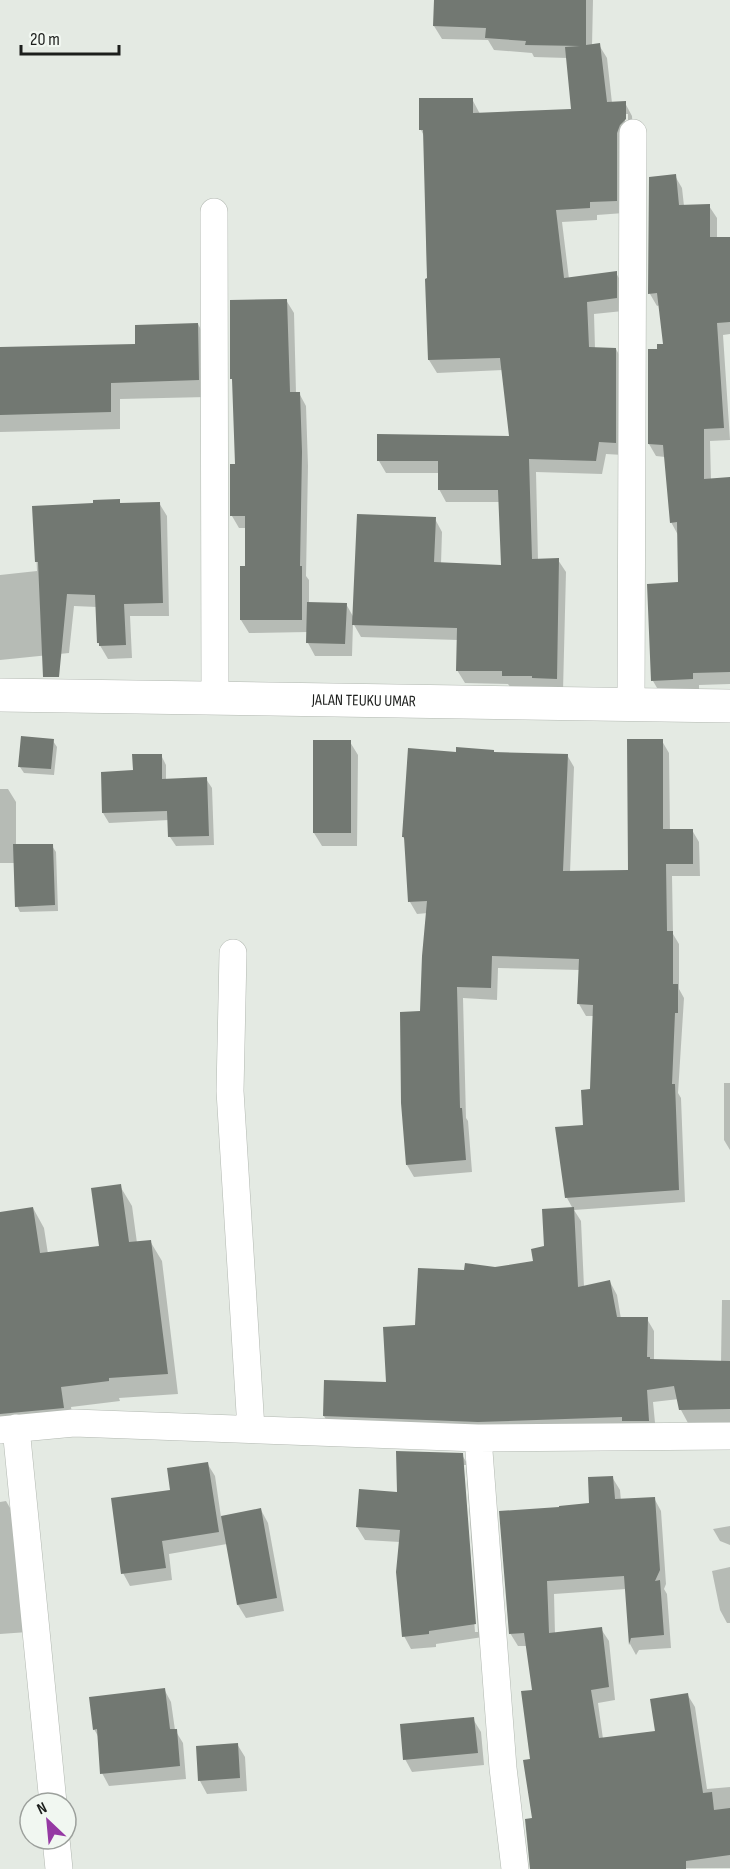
<svg xmlns="http://www.w3.org/2000/svg" width="730" height="1869" font-family="'Sofia Sans Condensed',sans-serif">
  <rect width="100%" height="100%" fill="#e4eae3"/>
  <!-- shadow -->
  <path fill="#0003" fill-rule="evenodd" d="M435 0H593L592 46 599 45 607 58 612 103H625L632 116 633 132 624 213 597 215V220L562 222 569 279 616 273 623 285V311L594 314 595 348 616 349 623 362V455L606 454 602 474 536 472 538 560H558L566 572 563 691 511 688 508 684 465 683 457 670 458 640 361 637 353 623 352 656H315L308 643V632L249 633 241 620 247 568 246 528H239L232 516 236 466 234 383 232 379 286 300 294 313 296 393H299L306 406 308 466 306 576 309 580V603L346 604 354 618 435 519 442 532 441 564 502 566 500 502H446L439 489V473H386L379 461 511 438 503 370 437 373 429 360 424 136 421 130 472 99 480 114 573 110 567 58 534 57 532 53 494 50 488 40 442 39 434 26ZM625 114H628V126H625Z
    M675 176 682 188 684 206H709L717 218V239L730 240V334L723 335 730 440 710 441 711 480 730 478V684L699 685V691L660 693 653 681 679 584 678 535 671 522 665 457 656 456 649 444 659 351 665 345 660 305 657 306 650 294Z
    M198 324 207 341V397L120 399V429L0 432V349L137 345Z
    M119 501 121 504 159 503 167 516 169 616H130L132 658 108 659 98 642 97 607 74 606 69 653 0 660V575L37 571 34 507 95 504Z
    M53 741 57 747 54 775 24 773 20 767Z
    M662 741 669 753 670 831 692 830 699 842 700 876H672L673 934 679 944V989L684 998 678 1093 681 1098 685 1202 574 1210 581 1221 584 1287 610 1282 617 1295 621 1319H647L654 1331V1361L721 1362 722 1300H730V1422L688 1423 681 1410 679 1399 653 1402 656 1433 331 1429 324 1416 325 1382 388 1384 416 1326 466 1272 535 1263 573 1209 567 1198 592 1091 594 1016H586L579 1004 580 970 498 968 497 1000 463 998 466 1118 468 1121 472 1172 414 1177 407 1165 422 1012 428 913 417 914 410 902 406 841 403 837 409 749 457 753 567 755 574 767 570 873 630 872Z
    M350 742 358 755 357 846H322L314 833Z
    M161 755 166 765V780L206 779 212 788 214 845 176 846 170 837 169 820 109 823 103 813 102 773 134 772Z
    M0 789H8L16 802V845L52 846 56 852 58 911 20 912 17 906 15 863H0Z
    M724 1083H730V1150L724 1140Z
    M120 1186 132 1206 137 1243 150 1241 162 1261 178 1394 119 1398 120 1401 71 1407 74 1427 0 1439V1213L33 1208 44 1228 48 1254 101 1247Z
    M462 1455 470 1468 483 1637 436 1644V1647L411 1649 404 1636 400 1542 365 1540 357 1527 398 1493ZM463 1465H466L478 1632H475Z
    M207 1463 215 1476 221 1517 261 1510 268 1523 284 1611 246 1618 238 1605 227 1544 169 1554 172 1580 130 1586 123 1573 172 1492Z
    M612 1477 620 1490 621 1501 654 1498 661 1511 666 1584 664 1589 667 1594 671 1648 639 1650 636 1655 630 1644 626 1589 554 1594 555 1634 601 1629 609 1641 615 1700 598 1703 603 1739 657 1732 687 1694 695 1707 707 1789 730 1787V1868L532 1869 534 1691 528 1646H518L510 1633 591 1505Z
    M6 1501 17 1520 28 1632 0 1634V1502Z
    M730 1526V1545L720 1541 713 1529Z
    M730 1567V1623H727L720 1610 712 1571Z
    M164 1689 171 1702 175 1730 183 1743 186 1779 109 1786 102 1773 99 1738 94 1729Z
    M473 1719 481 1732 484 1765 412 1772 405 1759Z
    M237 1744 245 1757 247 1791 207 1794 200 1781 198 1747Z"/>
  <!-- building -->
  <path fill="#727872" d="M434 0H586V45L600 43 607 102 626 101V119L620 125 617 133V201L590 202V208L556 210 564 278 617 271V298L587 302 589 347 616 348V443L599 442 596 461 529 459 532 559 559 558 557 679 532 678V676H502V671H456L457 628 352 625 357 514 436 517 434 562 501 565 498 490H438V461H377V434L509 436 500 358 428 360 425 279 427 278 423 130H419V98H473V113L571 109 565 47 580 46 525 45 526 41 485 38 486 28 433 26Z
    M676 174 679 205 710 204V237H730V322L717 323 724 428 704 429V479L730 477V672L693 673V679L651 681 647 584 678 582 677 522 670 523 663 445 648 444V349H657V344H663L657 293 648 294 649 177Z
    M287 299 290 392H300L302 452 300 566H302V620H240V566H245V516H230V464H235L232 379H230V300Z
    M198 323 199 380 111 383V412L0 415V347L135 344V325Z
    M120 499V503L160 502 163 603 124 604 126 645 99 646V643H97L95 595 67 594 59 677H43L38 562H35L32 506 93 503V500Z
    M307 602 347 603 345 644 306 643Z
    M21 736 54 739 51 769 18 767Z
    M627 739H663V829H693V864H666L667 931H673V984H678V1013H675L672 1084H675L679 1190 565 1198 555 1127 583 1125 581 1090 590 1089 593 1005 577 1004 579 959 492 956 491 988 457 987 460 1108H462L466 1160 406 1165 401 1103 400 1012 420 1011 422 956 427 901 408 902 404 837H402L408 748 456 752V747L494 750V752L568 754 563 871 628 870Z
    M313 740H351V833H313Z
    M132 754H162V779L207 777 209 836 168 837 167 811 102 813 101 772 133 770Z
    M13 844H53L55 905 15 907Z
    M121 1184 129 1242 151 1240 168 1374 109 1378V1381L61 1387 64 1408 0 1414V1212L33 1207 40 1253 99 1246 91 1188Z
    M574 1207 578 1287 610 1280 617 1317H648L647 1357H650V1359L730 1361V1409L679 1410 674 1386 647 1390 649 1421H622V1417L478 1422 323 1416 324 1380 386 1382 383 1327 415 1325 418 1268 464 1270 465 1263 495 1267 533 1261 531 1249 544 1246 542 1209Z
    M396 1451 463 1453 476 1624 429 1631V1634L402 1637 396 1572 400 1530 356 1527 359 1489 397 1492Z
    M208 1462 219 1532 162 1541 166 1568 121 1574 111 1498 170 1490 167 1468Z
    M613 1476 615 1499 655 1497 660 1570 655 1581 660 1580 664 1635 631 1638 629 1645 624 1576 547 1581 549 1633 602 1627 609 1687 591 1690 599 1738 655 1731 650 1699 688 1693 703 1793 712 1792 714 1810 730 1808V1855L686 1861V1869H530L525 1819 532 1818 523 1760 530 1759 521 1691 532 1690 524 1633 509 1634 499 1511 559 1507V1506L589 1503 588 1477Z
    M261 1508 277 1598 237 1605 221 1516Z
    M165 1688 170 1729H177L180 1766 100 1774 97 1729 93 1730 89 1697Z
    M474 1717 478 1753 403 1760 400 1724Z
    M238 1743 240 1778 198 1781 196 1746Z"/>
  <g fill="none" stroke-linecap="round" stroke-linejoin="round">
    <!-- minor casing -->
    <g stroke="#b2b8b1" stroke-width="28">
      <path id="minor" d="M214 212 215 697
        M631 705 633 133
        M233 953 230 1091 251 1429
        M16 1428 53 1803
        M0 1430 74 1423 478 1438 730 1436
        M478 1438 503 1768 515 1869
        M56 1839 59 1869"/>
    </g>
    <!-- secondary casing -->
    <g stroke="#b2b8b1" stroke-width="34">
      <g id="secondary">
        <path id="s1" d="M0 695 730 706"/>
      </g>
    </g>
    <!-- minor -->
    <use href="#minor" stroke="#fff" stroke-width="27"/>
    <!-- secondary -->
    <use href="#secondary" stroke="#fff" stroke-width="33"/>
  </g>
  <g text-anchor="middle" dominant-baseline="central" stroke-width="5" stroke-linejoin="round" paint-order="stroke">
    <!-- street labels -->
    <g font-size="16" fill="#1c1e1c" stroke="#f1f7f1">
      <text stroke="none"><textPath href="#s1" startOffset="364">JALAN TEUKU UMAR</textPath></text>
    </g>
  </g>
  <!-- north arrow -->
  <g transform="translate(48 1821) rotate(334)"><circle r="28" fill="#f1f7f1" stroke="#9ca09c" stroke-width="1.5"/>
  <path d="M0-4.5L10 22L0 15L-10 22Z" fill="#9539a3"/>
  <text y="-9" font-size="16" font-weight="bold" text-anchor="middle" fill="#1c1e1c">N</text>
  </g>
  <!-- scale -->
  <path d="M21 45v9h98v-9" fill="none" stroke="#1c1e1c" stroke-width="3"/>
  <text x="30" y="45" font-size="18" fill="#1c1e1c" stroke="#f1f7f1" stroke-width="4.5" paint-order="stroke">20 m</text>
</svg>
